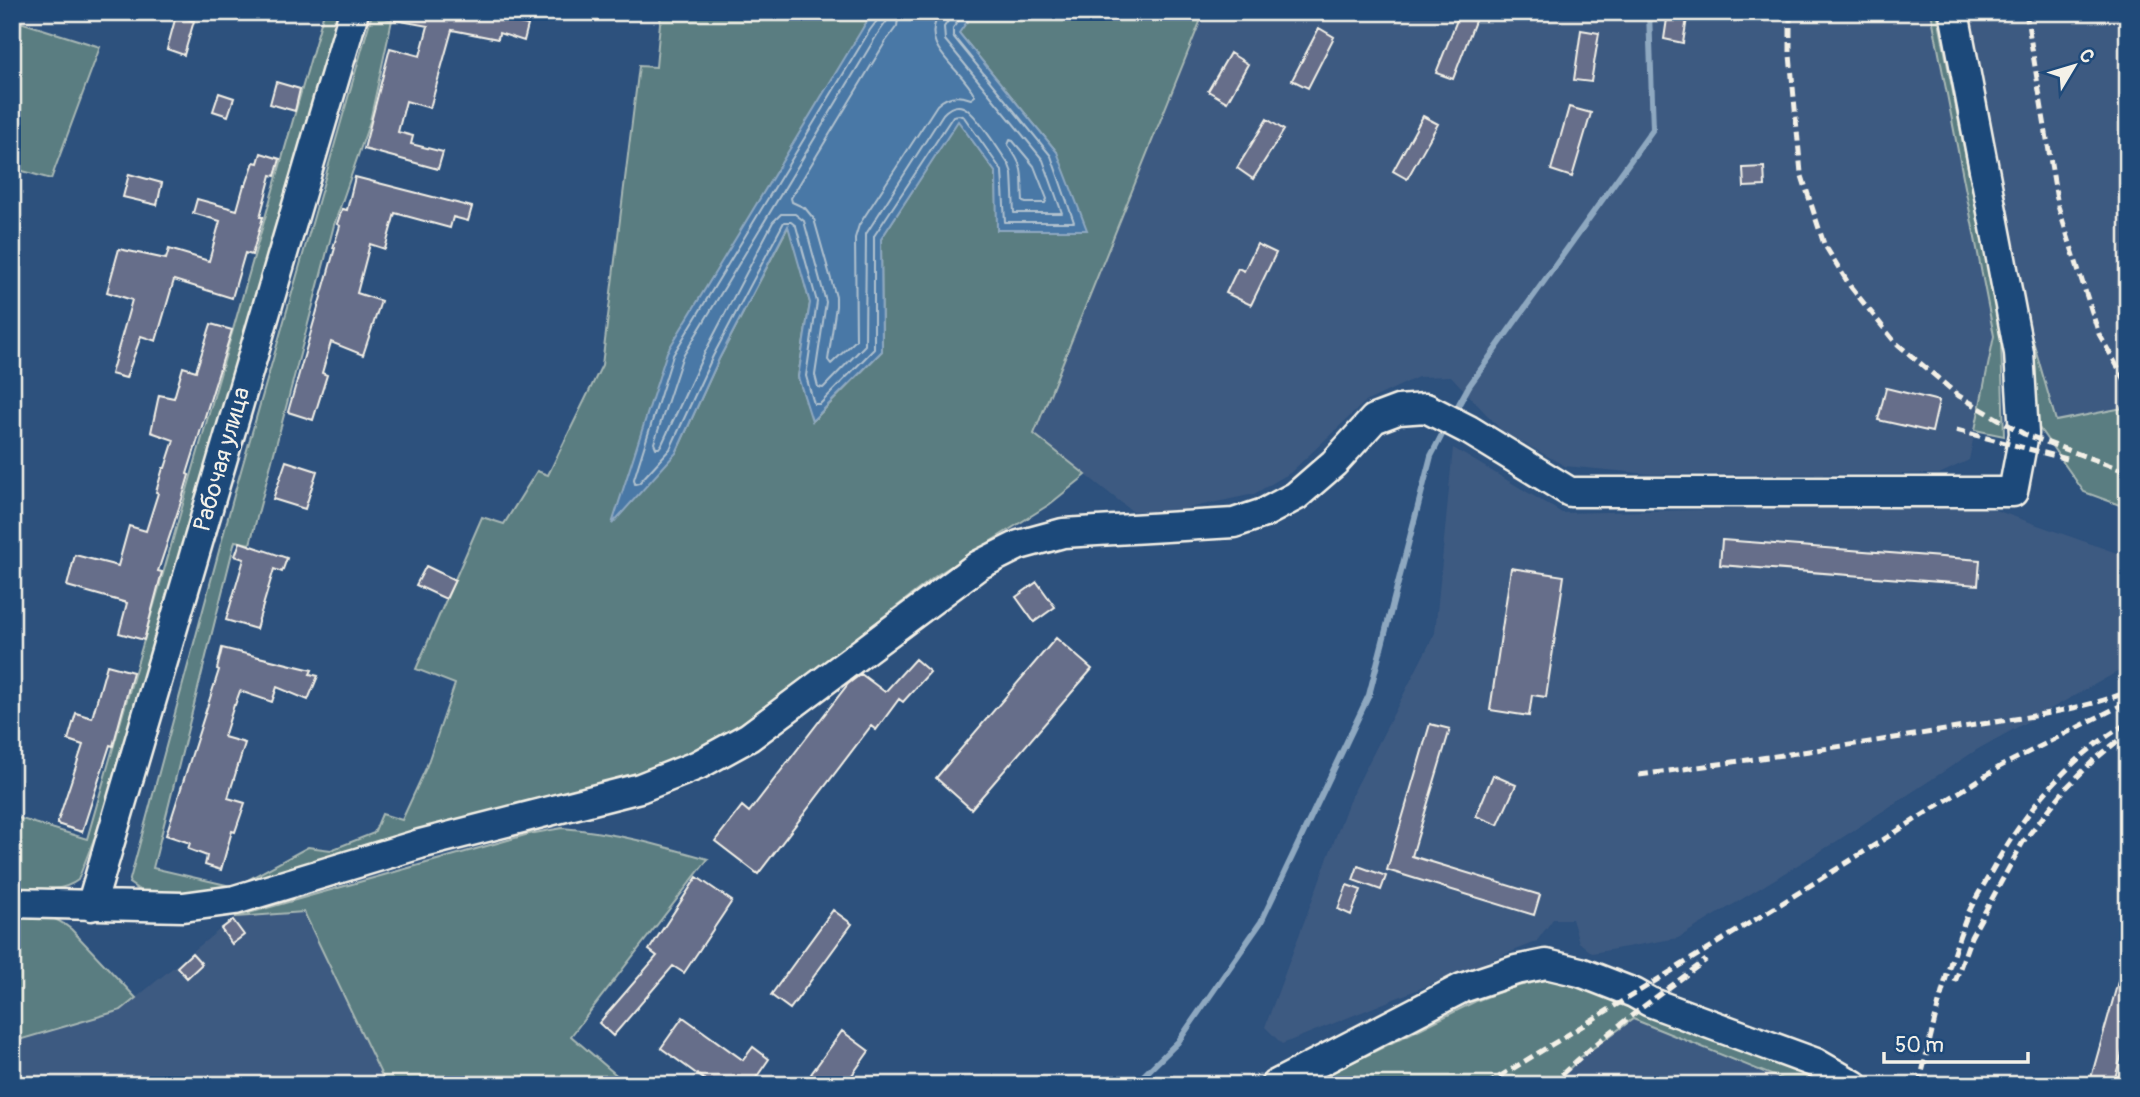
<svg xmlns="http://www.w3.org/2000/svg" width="2140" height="1097" font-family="Pangolin,sans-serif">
  <rect width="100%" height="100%" fill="#2d517d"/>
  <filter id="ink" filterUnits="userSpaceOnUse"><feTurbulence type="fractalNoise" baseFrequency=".0143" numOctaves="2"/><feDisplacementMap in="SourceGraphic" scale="14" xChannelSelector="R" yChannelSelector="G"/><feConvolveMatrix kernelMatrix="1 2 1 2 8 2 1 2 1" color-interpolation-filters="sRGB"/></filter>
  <g filter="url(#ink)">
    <!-- built -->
    <path fill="#3e5a81" d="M1204 12H1931L1994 336 1969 460 1939 474H1650L1565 466 1502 431 1451 376 1418 377 1365 402 1290 473 1254 494 1170 512 1132 511 1034 434Z
      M1963 12H2128V407L2056 421 2031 334Z
      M1453 448 1562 513 1964 504 1995 510 2128 557V666L1978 749 1837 841 1678 938 1592 953 1579 942 1572 919H1553L1536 942 1282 1044 1265 1027 1349 801 1435 633Z
      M304 912 382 1076 389 1085H12V1042L121 1010 235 917Z
      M1633 1019 1796 1085H1553L1581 1057Z"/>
    <!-- green -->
    <path fill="#5a7d81" stroke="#a7b7b4" stroke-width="2" d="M12 12H19L17 21 100 47 51 179 12 168Z
      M324 12H344L136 731 78 880C60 894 34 888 12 888V816L87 839Z
      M661 12H875L864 26 676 453 719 359 789 225 810 303 798 377 813 421 882 351 881 239 958 120 996 173 998 229 1057 152 958 32 974 12H1204L1034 434 1086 475 1050 504 937 575 741 728 624 785 243 891 148 896 129 883 236 488 372 14 392 20 370 121 334 225 250 544 235 541 153 868 235 887 308 847 331 850 374 833 382 814 402 820 426 768 455 684 416 669 482 517 504 524 537 471 548 475 602 365 639 66 656 67Z
      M1931 12H1937L1996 309 2001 342 2004 436 1975 430 1994 336Z
      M2031 334 2056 421 2128 407V508L2084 492 2030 415 2021 335Z
      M562 828C613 832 659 845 708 859L571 1036 628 1085H389L382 1076 304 912 235 917 529 834Z
      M12 913C37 914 51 913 71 929L136 998 121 1010 12 1042Z
      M1556 979 1575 983 1829 1085H1796L1633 1019 1581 1057 1553 1085H1307L1476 1001C1502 991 1528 981 1556 979Z"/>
    <!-- water -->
    <path fill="#4a78a6" stroke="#8ea8c0" stroke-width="2" d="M875 12H974L959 33 1057 152 1087 230H997L996 173 958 121 881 239 882 351 812 421 798 377 810 303 788 226 719 359 676 453 612 524 667 352 864 26Z"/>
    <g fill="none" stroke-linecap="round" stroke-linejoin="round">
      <!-- shore -->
      <path stroke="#b0c1ce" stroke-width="2" d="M880 12 879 18 870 30 673 355 634 479 635 484 639 483 670 449 713 356 784 222H791L796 226 817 302 806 376 814 404H820L874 349V236L953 116 959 115 964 117 1002 171 1005 222H1074L1051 156 953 36V28L965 12
        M889 12 887 21 877 35 682 358 654 443 656 448H659L662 444 705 352 773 222 781 214H795L804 221 826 302 815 375 818 387 823 388 865 345 866 234 943 114C949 108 955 104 963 107 974 110 1001 153 1009 165L1012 173 1014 213H1062L1043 160 945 40 944 27 954 12
        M899 12 897 26 886 41 791 198 792 202 805 208 814 219 836 297V306L828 360 831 364 856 340 855 238 859 225 937 105C947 95 958 94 971 99L975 96C963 68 915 47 941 12
        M1010 140 1013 141 1034 166 1047 199 1045 203H1026L1023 202C1021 173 1026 170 1008 145Z"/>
      <!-- stream -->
      <path stroke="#8ea8c0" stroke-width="6" d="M1454 413 1469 386 1653 129 1649 12
        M1134 1085 1178 1042 1261 922 1369 695 1431 456 1447 425"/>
    </g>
    <!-- building -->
    <path fill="#666e8a" stroke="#f4f1e8" stroke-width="2" d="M396 12H522L519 23 528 25 524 41 499 33 498 39 452 30 430 108 406 101 398 132 413 136 411 144 443 152 438 169 364 149 390 48 420 56 428 26 395 20Z
      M1668 12H1688L1683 43 1664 39Z
      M1459 15 1475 21 1453 79 1436 73Z
      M176 16 194 21 184 55 167 49Z
      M1319 28 1334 37 1308 88 1292 80Z
      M1581 30 1599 33 1591 82 1574 80Z
      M1230 53 1248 64 1227 102 1208 91Z
      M276 82 300 89 295 111 270 104Z
      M219 93 234 98 228 116 213 111Z
      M1569 107 1591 113 1572 177 1551 170Z
      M1423 116 1438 124 1407 179 1393 171Z
      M1267 119 1284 130 1253 179 1237 168Z
      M261 153 280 159 275 176 271 175 260 217H263L252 255 245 253 232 298 174 280 156 341 141 336 126 378 111 374 132 300 107 292 119 249 166 259 169 249 209 261 220 221 193 213 197 199 237 210 244 185H246L254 162 258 163Z
      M1764 167 1765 186 1744 187 1743 168Z
      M129 174 162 183 157 205 123 197Z
      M355 177 472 207 468 221 453 217 450 228 395 213 385 249 370 244 357 293 381 301 363 355 331 342 322 373 327 375 313 420 288 412 335 248H333L340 226 337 224 342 209 347 210Z
      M1257 244 1276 253 1251 305 1226 293 1238 268 1244 271Z
      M211 324 232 330 187 474 189 475 182 499 158 571 162 572 144 640 119 633 127 603 67 586 75 555 118 566 129 526 146 531 158 493 156 492 163 468H165L174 440 151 432 159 395 174 398 183 367 196 371Z
      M1886 388 1939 401 1932 432 1878 420Z
      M286 461 317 471 305 509 273 499Z
      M1722 540 1980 560 1978 585 1720 565Z
      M240 542 287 558 282 572 274 569 256 629 226 620 244 559 235 556Z
      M426 566 455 580 446 599 416 585Z
      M1511 568 1564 576 1546 697 1532 695 1529 716 1490 710Z
      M1037 582 1055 607 1034 622 1016 597Z
      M1056 638 1092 669 971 809 936 778Z
      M222 648 312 670 310 674 318 676 308 700 277 687 272 702 240 691 235 705H234L224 737 245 743 228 798 245 803 235 832 232 831 221 870 205 865 207 856 188 849 190 843 166 835 219 670 217 669Z
      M915 659 930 672 903 702 899 699 876 730 871 726 758 874 715 841 742 806 749 812 848 684 861 674 885 692Z
      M107 665 133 672 113 746 110 745 82 832 57 824 83 745 68 740 76 713 92 718Z
      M1430 724 1450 729 1412 856 1540 895 1534 915 1387 870Z
      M1493 775 1516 785 1498 825 1476 816Z
      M1358 866 1386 876 1381 890 1353 880Z
      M697 877 732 901 684 973 673 966 613 1036 599 1023 657 956 649 950Z
      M1347 885 1361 890 1351 915 1338 909Z
      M833 910 852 924 790 1009 771 995Z
      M233 920 244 935 232 944 221 929Z
      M192 953 202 964 187 978 177 967Z
      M2123 964H2128V1032L2113 1085H2089Z
      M683 1017 743 1060 753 1047 769 1059 751 1085H712L661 1048Z
      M842 1031 869 1051 845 1085H826L811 1074Z"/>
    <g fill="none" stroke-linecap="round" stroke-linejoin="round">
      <!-- minor casing -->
      <g stroke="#f4f1e8" stroke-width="33">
        <path id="minor" d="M12 903 183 907 235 900 420 844 640 788 698 765 749 737 979 565 1019 545 1063 533 1234 523 1264 513 1296 496 1334 463 1374 419 1398 410 1426 408 1469 430 1570 492H2013L2024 434 2019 353 1954 12
          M91 906 354 12
          M1275 1085 1462 988 1516 970 1546 964 1580 972 1634 993 1650 1002 1816 1063 1854 1085"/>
      </g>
      <!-- minor -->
      <use href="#minor" stroke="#1f4a7a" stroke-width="28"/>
      <!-- rail -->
      <path stroke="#f4f1e8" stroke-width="5" stroke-dasharray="10 5" stroke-linecap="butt" d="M1790 12V55L1801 173 1824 244 1850 286 1895 342 1959 396 2024 434 2128 472
        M2026 12 2058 206 2099 334 2128 385
        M1956 430 2067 459
        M1639 775C1743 761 1847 746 1951 729 2010 719 2072 713 2128 692
        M1955 982 1971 937 2023 842 2066 788 2093 761 2120 739
        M1486 1085 1779 905 2001 766 2128 702
        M1551 1085C1598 1038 1654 999 1706 960
        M1919 1085C1933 1028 1945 971 1967 916 1973 902 1982 888 1990 874 2024 813 2066 759 2128 723"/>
    </g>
  </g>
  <g text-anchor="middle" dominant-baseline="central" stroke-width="6" stroke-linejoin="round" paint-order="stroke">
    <!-- street labels -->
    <g font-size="24" fill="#f4f1e8" stroke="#1f4a7a">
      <text transform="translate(222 459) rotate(-74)">Рабочая улица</text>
    </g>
  </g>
  <!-- margin -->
  <rect width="2140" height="1097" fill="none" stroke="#1f4a7a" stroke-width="42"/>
  <rect x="21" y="21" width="2098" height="1055" fill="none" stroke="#f4f1e8" stroke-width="2.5" filter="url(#ink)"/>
  <!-- north arrow -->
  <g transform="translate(2074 66) rotate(52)" stroke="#1f4a7a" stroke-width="5" paint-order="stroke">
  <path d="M0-5L12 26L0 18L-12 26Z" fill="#f4f1e8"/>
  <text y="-10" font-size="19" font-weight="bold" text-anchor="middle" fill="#f4f1e8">С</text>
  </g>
  <!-- scale -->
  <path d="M1884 1052v10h144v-10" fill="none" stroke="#f4f1e8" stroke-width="3.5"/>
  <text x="1895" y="1052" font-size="21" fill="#f4f1e8" stroke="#1f4a7a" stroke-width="5" paint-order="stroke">50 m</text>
</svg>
